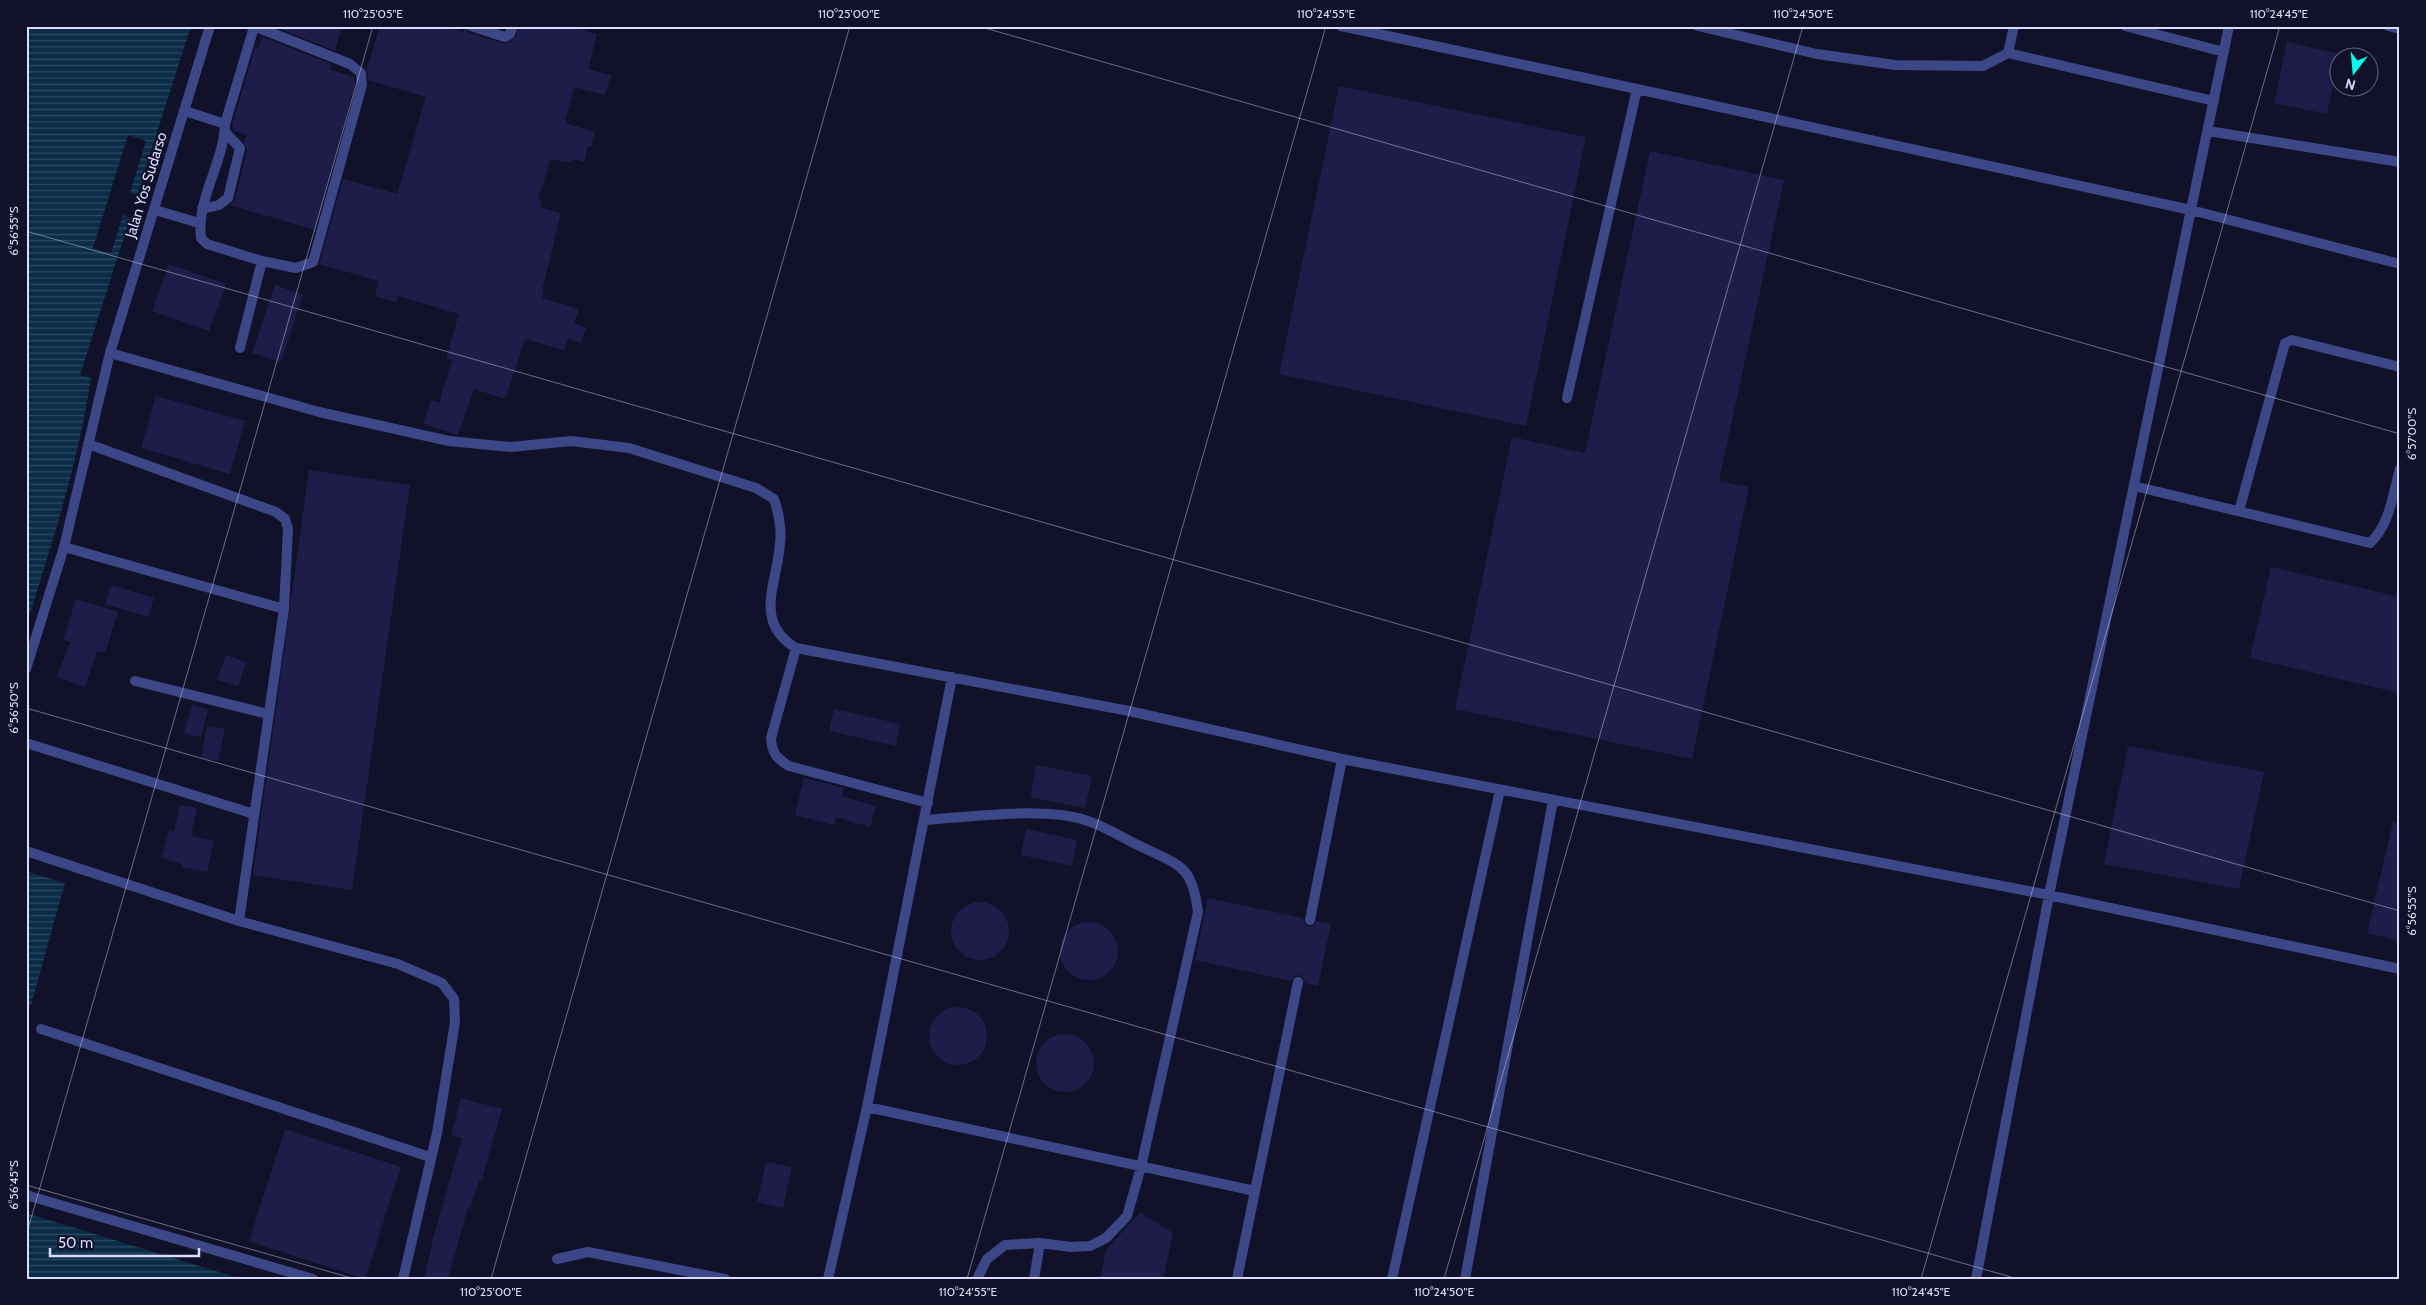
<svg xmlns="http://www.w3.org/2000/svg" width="2426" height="1305" font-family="Cabin,sans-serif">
  <defs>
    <pattern id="water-rules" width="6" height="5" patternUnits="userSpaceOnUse" patternTransform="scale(1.25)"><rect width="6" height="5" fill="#0b2c47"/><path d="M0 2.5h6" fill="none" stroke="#2e4a63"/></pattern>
  </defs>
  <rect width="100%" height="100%" fill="#111129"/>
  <!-- water -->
  <path fill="url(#water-rules)" d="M26 26H191L137 195 130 193 146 141 128 135 93 248 111 253 123 215 130 218 80 375 91 378C78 463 52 544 26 626Z
    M26 871 65 883 31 1005 26 1004Z
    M26 1213 242 1279H26Z"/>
  <!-- building -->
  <path fill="#1e1d4a" d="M273 26H342L335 51Z
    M380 26H440L464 32V27L469 33 505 44 516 37 520 26H569L597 34 588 69 611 75 605 95 574 87 565 123 595 132 591 147 588 146 584 162 572 159 571 163 551 159 538 199 542 200 540 207 561 213 542 291 544 292 542 298 579 309 574 323 586 328 581 343 568 338 564 350 525 339 505 399 474 389 458 435 423 424 431 400 439 403 452 360 446 358 459 314 398 296 397 302 375 296 379 281 319 264 343 179 397 194 426 97 368 80 367 69Z
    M262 37 331 64 330 70 354 77 355 84 315 230 230 205 235 200 247 149 244 143 247 135 234 131 232 125 255 47 259 48Z
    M2287 42 2340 54 2327 114 2274 103Z
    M1339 86 1586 137 1526 426 1279 374Z
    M1650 151 1784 180 1719 481 1749 487 1692 759 1455 709 1512 437 1585 453Z
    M169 264 226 284 209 331 152 311Z
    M275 285 303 295 281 362 252 353Z
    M156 396 245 421 230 474 141 448Z
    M309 470 410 485 352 890 253 875Z
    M2271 567 2400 597V693L2250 658Z
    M111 585 154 598 148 617 105 604Z
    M76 599 118 612 105 653 97 651 85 687 57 677 70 642 63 640Z
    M226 655 246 662 238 686 217 680Z
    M192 705 208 709 201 737 184 733Z
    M834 709 900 724 896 746 829 731Z
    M207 726 225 729 218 761 201 758Z
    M2128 746 2264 772 2239 889 2104 864Z
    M1036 765 1092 776 1085 808 1030 797Z
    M804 778 844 788 842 796 876 806 870 827 836 817 834 825 795 815Z
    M180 805 197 808 191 836 214 841 207 872 181 867 182 864 161 858 169 830 174 832Z
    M2393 822 2400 823V941L2367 933Z
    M1026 829 1077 840 1072 866 1021 855Z
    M1208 898 1303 918 1304 923 1308 927 1313 926 1317 921 1331 924 1318 986 1305 983 1304 979 1300 975 1295 976 1291 981 1195 960Z
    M951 931a29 29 0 1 1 58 0a29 29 0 1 1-58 0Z
    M1060 951a29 29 0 1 1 58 0a29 29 0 1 1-58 0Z
    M929 1036a29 29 0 1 1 58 0a29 29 0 1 1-58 0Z
    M1036 1063a29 29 0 1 1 58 0a29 29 0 1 1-58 0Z
    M461 1098 502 1109 481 1182 479 1181 470 1208 468 1207 448 1279H424L434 1235 462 1138 451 1135Z
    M285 1129 401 1167 365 1279 249 1241Z
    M766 1162 792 1167 783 1208 757 1202Z
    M1140 1212 1173 1233 1163 1279H1100L1106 1250Z"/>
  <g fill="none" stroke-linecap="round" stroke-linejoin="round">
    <!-- service -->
    <path stroke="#3c4787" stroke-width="10" d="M254 26 350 64 361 73 362 85 313 262 296 268 262 261
      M1341 26 1637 89 2191 210 2400 264
      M1698 26 1817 54 1895 65 1983 66 2008 53 2214 101
      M2125 26 2224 52
      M2388 26 2400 29
      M2008 53 2014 26
      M185 111 225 124C224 163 196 199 201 238L207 244 262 261 240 348
      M225 124 254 27
      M2208 131 2400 162
      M202 209 219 205 228 198 240 148 225 132
      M155 210 199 223
      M110 353 319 412 449 441 511 447 571 441 629 448 756 488 774 499C779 514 782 528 780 544 777 584 753 622 796 648L1129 711 1342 759
      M1567 398 1637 89
      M88 444 276 512 285 519 288 529 284 609 239 921
      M2134 486 2370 543C2390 525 2393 493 2400 469
      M2239 511 2285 343 2292 340 2400 367
      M64 547 284 609
      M796 648 771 738C772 753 776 758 789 766L928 803
      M135 681 268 714
      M26 743 254 814
      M924 820C969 817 1047 806 1088 821 1106 827 1123 838 1140 846 1180 866 1192 864 1198 912L1141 1167 1127 1216 1106 1238 1090 1246 1071 1247 1040 1243 1005 1245 987 1259 977 1279
      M1310 920 1342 759 2049 895 2400 969
      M41 1029 430 1157
      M867 1107 1255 1191
      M26 1195 313 1279
      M557 1259 588 1252 725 1279
      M828 1279 867 1107 952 677
      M1034 1279 1040 1243
      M1237 1279 1298 982
      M1392 1279 1500 790
      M1465 1279 1553 800
      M1976 1279 2049 895 2229 26"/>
    <!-- minor -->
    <path stroke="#3c4787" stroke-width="10" d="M471 26 505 37 510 34 513 26
      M26 669 64 547 110 353 210 26
      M26 851 239 921 398 964 442 983 454 999 455 1022 437 1133 403 1279"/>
  </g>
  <!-- ticks -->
  <path fill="none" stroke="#d9dbff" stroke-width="1" stroke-opacity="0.45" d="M978 26 2400 434M26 231 2400 911M26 708 2018 1279M26 1185 355 1279M26 1236 373 26M491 1279 850 26M967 1279 1326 26M1444 1279 1803 26M1921 1279 2280 26M2397 1279 2400 1271"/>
  <g text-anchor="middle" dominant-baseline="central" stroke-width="4" stroke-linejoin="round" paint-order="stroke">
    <!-- street labels -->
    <g font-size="15" fill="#d9dbff" stroke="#111129">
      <text transform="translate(146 185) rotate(-73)">Jalan Yos Sudarso</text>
    </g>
  </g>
  <!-- border -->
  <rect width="2426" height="1305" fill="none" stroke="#111129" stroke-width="55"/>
  <!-- north arrow -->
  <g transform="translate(2354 72) rotate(196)"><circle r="24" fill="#111129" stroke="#61627f"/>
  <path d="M0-4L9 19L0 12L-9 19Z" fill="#07fce9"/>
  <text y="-8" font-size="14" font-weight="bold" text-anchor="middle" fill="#d9dbff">N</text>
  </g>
  <!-- scale -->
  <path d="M50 1248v8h149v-8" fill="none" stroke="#d9dbff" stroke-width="2.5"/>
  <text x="58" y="1248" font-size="15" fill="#d9dbff" stroke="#111129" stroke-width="4" paint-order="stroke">50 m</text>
  <rect x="28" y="28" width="2370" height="1250" fill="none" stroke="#d9dbff" stroke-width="2"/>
  <g font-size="12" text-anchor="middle" fill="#d9dbff">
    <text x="373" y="18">110°25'05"E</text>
    <text x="849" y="18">110°25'00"E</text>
    <text x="1326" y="18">110°24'55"E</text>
    <text x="1803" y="18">110°24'50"E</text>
    <text x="2279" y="18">110°24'45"E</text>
    <text transform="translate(14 231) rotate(-90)" y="4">6°56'55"S</text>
    <text transform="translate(2412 434) rotate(-90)" y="4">6°57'00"S</text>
    <text transform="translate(14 708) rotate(-90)" y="4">6°56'50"S</text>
    <text transform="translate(2412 911) rotate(-90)" y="4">6°56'55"S</text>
    <text transform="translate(14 1185) rotate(-90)" y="4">6°56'45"S</text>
    <text x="491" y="1296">110°25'00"E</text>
    <text x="968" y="1296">110°24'55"E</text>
    <text x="1444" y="1296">110°24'50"E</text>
    <text x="1921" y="1296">110°24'45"E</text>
  </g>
</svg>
